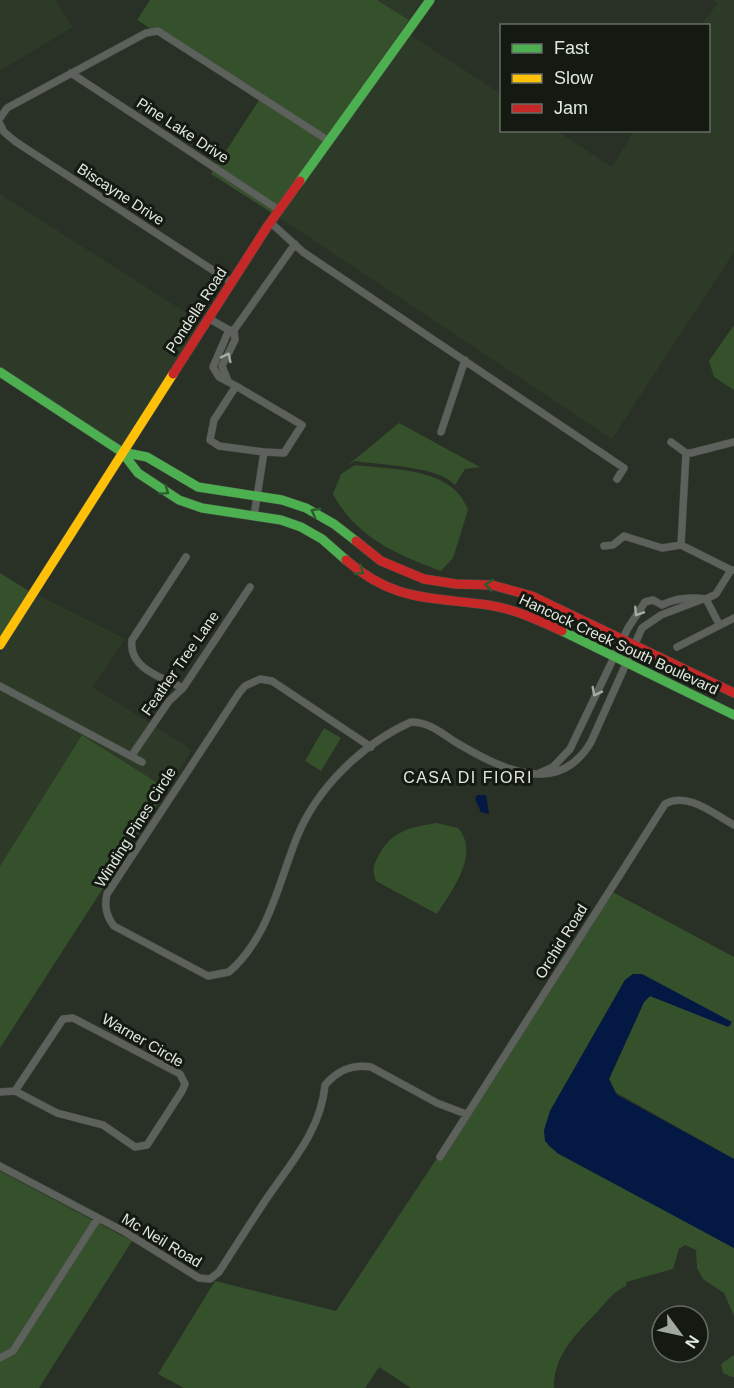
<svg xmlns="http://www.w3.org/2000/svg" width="734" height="1388" font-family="Helvetica,sans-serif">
  <rect width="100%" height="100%" fill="#293026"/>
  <!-- built -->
  <path fill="#2c3a27" d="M0 0H55L73 27 0 71Z
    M377 0H422L409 20Z
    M712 0H734V252L612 439 280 218 411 35 501 94 502 130 557 131 612 167 634 131 708 130V26L701 25 717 4Z
    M0 194 201 322 121 447 0 368Z
    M37 595 125 639 93 687 192 750 167 789 82 735 0 866V653Z"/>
  <!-- green -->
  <path fill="#35512b" d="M150 0H377L409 20 272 213 211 174 261 97 137 20Z
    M734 325V390L714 377 709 361Z
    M399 423 480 467 465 469 455 485C439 466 379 465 355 461L348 465Z
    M355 465C393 470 453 467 468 510L453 558 441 571C397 555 356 537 333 494L341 474Z
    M0 573 29 591 0 637Z
    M324 728 341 738 321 771 305 761Z
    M82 735 167 789 0 1048V866Z
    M437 823 458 828C481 854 451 891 437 914L376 881C372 870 373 865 379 855 392 830 412 827 437 823Z
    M607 889 734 957V1159L615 1092 609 1079 644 1002 650 996 731 1026V1022L641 974H633L625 980 550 1111 548 1146 734 1248V1316L724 1293 703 1279 697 1268 696 1250 685 1245 679 1249 673 1269 626 1282V1286C613 1292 608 1300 599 1310 578 1332 553 1355 554 1388H411L379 1367 365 1388H184L158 1374 215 1281 336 1311 441 1152Z
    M0 1171 132 1241 39 1388H0Z
    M734 1355V1377H732L723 1373 721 1364Z"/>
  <!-- water -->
  <path fill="#041844" d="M477 795H486L489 814 481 812 475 799Z
    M633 974H642L732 1022 728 1027 650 996 644 1002 609 1079 617 1095 734 1159V1248L557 1153 545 1141 544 1130 550 1111 625 980Z"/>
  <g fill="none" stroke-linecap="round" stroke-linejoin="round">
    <!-- street casing -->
    <g stroke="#474d45" stroke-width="8">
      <path id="street" d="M71 73 279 210
        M0 118 7 108 146 33 158 31 329 141
        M0 124 4 132 16 142 231 282
        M270 222 303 252 624 468 617 479
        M208 318 229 330H234L295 244
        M229 330 213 367 219 377 236 386
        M228 381 222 366 235 340 234 330
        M441 432 465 360
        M671 442 686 453H691L734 442
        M254 516 264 452 284 453 302 425 236 386 214 420 210 440 219 446 264 452
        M681 545 686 453
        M604 546 613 545 624 536 662 548 681 545 731 570
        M706 599 719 624
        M677 647 734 618
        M0 686 142 762
        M183 688C162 678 128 668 132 640L186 557
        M371 747 272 681 260 679 245 686 239 693 107 894C104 906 106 916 114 926L208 976 229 972C269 937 278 884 297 837 317 788 362 744 411 722 430 722 442 734 457 743 501 769 558 798 591 742L642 628 661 615 703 599
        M132 755 169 701 183 688 250 587
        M540 773 553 767 570 749 628 628 645 602 653 600 662 605C676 598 692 597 706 599L716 594 731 570H734
        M73 1018 180 1074 185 1084 182 1091 147 1145 135 1147 103 1125 57 1113 15 1091 63 1019Z
        M0 1092 15 1091
        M440 1157 665 804C687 791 714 814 734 825
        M0 1166 125 1232 199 1278 210 1279 219 1272C235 1247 251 1222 267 1198 291 1163 321 1130 325 1085 338 1070 352 1064 371 1067L437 1103 466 1114
        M0 1358 13 1351 98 1218"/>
    </g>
    <!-- fast casing -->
    <g stroke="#474d45" stroke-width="10">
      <path id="fast" d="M300 181 430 0
        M0 372 122 452 138 473 179 500 202 508 281 520 301 527 322 539 346 560
        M122 452 147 457 198 487 282 500 306 508 334 524 356 541
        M562 631 734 715"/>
    </g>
    <!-- slow casing -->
    <g stroke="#474d45" stroke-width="10">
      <path id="slow" d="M0 645 173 374"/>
    </g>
    <!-- jam casing -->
    <g stroke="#474d45" stroke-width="10">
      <path id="jam" d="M173 374 267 227 300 181
        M356 541 381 561 424 579 456 584 492 585 532 596 734 693
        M346 560C394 602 431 597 488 605 515 609 538 620 562 631"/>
    </g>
    <!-- street -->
    <use href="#street" stroke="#5d615c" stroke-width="7"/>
    <!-- fast -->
    <use href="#fast" stroke="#4caf50" stroke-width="9"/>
    <!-- slow -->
    <use href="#slow" stroke="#ffc107" stroke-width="9"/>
    <!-- jam -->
    <use href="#jam" stroke="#c62828" stroke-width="9"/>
  </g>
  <!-- one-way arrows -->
  <defs><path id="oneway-chevron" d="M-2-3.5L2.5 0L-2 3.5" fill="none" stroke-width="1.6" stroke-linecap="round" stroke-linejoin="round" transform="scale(1.5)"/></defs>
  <g stroke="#a6aca4">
    <use href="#oneway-chevron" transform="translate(227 357) rotate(-64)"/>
    <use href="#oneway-chevron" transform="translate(638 612) rotate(123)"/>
    <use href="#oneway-chevron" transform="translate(596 692) rotate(117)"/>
  </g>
  <g stroke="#2d5c2e">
    <use href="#oneway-chevron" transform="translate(165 491) rotate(34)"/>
    <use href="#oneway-chevron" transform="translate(315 512) rotate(-152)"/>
    <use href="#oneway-chevron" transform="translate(360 571) rotate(35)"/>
    <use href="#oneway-chevron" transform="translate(489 585) rotate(-174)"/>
  </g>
  <g text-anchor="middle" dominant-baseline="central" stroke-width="6" stroke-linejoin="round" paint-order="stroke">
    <!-- street labels -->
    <g font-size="15" fill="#e1e9df" stroke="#141912">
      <text transform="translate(183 130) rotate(33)">Pine Lake Drive</text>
      <text transform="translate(121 194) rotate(33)">Biscayne Drive</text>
      <text transform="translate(196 310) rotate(-57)">Pondella Road</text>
      <text transform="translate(619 644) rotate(25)">Hancock Creek South Boulevard</text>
      <text transform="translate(180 663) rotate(-55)">Feather Tree Lane</text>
      <text transform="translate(135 827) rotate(-58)">Winding Pines Circle</text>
      <text transform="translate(561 941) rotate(-58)">Orchid Road</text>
      <text transform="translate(143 1040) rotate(30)">Warner Circle</text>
      <text transform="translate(162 1240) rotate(31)">Mc Neil Road</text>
    </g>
    <!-- neighbourhood labels -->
    <g font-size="16" letter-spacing="1.5" fill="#e1e9df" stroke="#141912">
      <text x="468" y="777">CASA DI FIORI</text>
    </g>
  </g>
  <!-- legend -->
  <rect x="500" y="24" width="210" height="108" fill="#141912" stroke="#666c64" stroke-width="1.5"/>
  <rect x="512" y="44" width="30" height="9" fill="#4caf50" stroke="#666c64" stroke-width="1.5"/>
  <text x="554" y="54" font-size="18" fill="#e1e9df">Fast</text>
  <rect x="512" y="74" width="30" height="9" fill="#ffc107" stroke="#666c64" stroke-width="1.5"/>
  <text x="554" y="84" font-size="18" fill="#e1e9df">Slow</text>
  <rect x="512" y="104" width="30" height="9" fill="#c62828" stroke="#666c64" stroke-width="1.5"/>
  <text x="554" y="114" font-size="18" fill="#e1e9df">Jam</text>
  <!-- north arrow -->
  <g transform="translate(680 1334) rotate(123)"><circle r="28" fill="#141912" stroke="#666c64" stroke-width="1.5"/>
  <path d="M0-4.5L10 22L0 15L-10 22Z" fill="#a1a89e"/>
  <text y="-9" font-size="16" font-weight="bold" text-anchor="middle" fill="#e1e9df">N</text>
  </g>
</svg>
